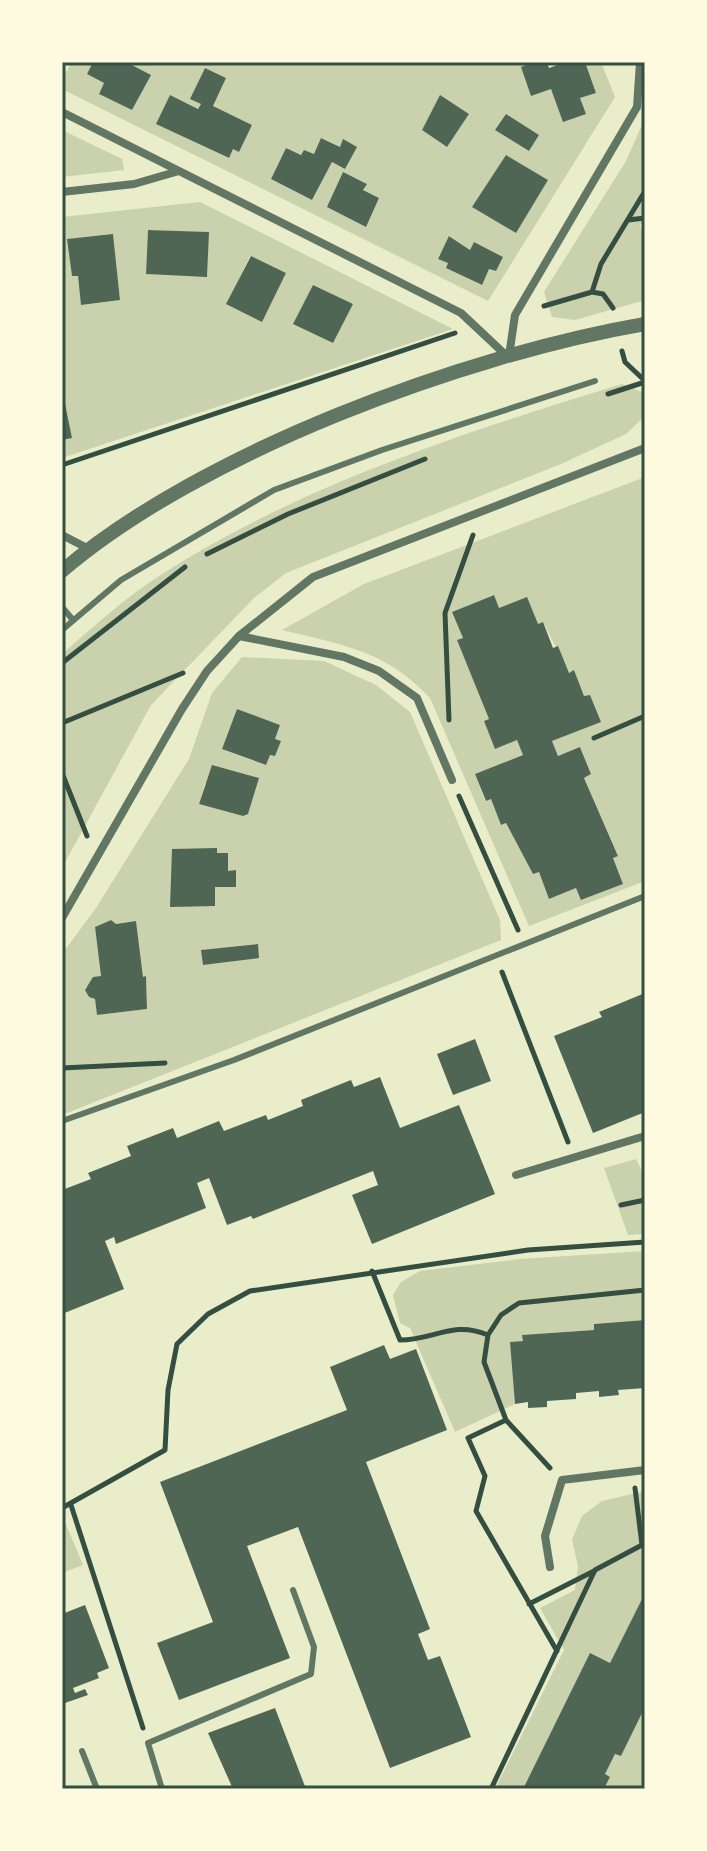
<svg xmlns="http://www.w3.org/2000/svg" width="707" height="1851" font-family="Mulish,sans-serif">
  <rect width="100%" height="100%" fill="#e9edc9"/>
  <!-- green -->
  <path fill="#cad2ad" fill-rule="evenodd" d="M72 62H93L87 74 104 83 99 94 132 110 150 75 126 62H534L531 96 551 89 585 114 580 98 596 93 585 62H601L615 97 488 301 62 89V73L65 74ZM205 68 226 78 213 106 252 125 239 151 233 149 228 158 157 124 170 95 198 109 201 104 191 98ZM440 96 469 114 447 147 422 130ZM506 114 539 135 529 151 496 130ZM322 138 340 147 343 140 356 147 345 169 332 162 312 200 271 179 286 148 301 155 304 150 314 154ZM506 155 548 180 515 232 473 207ZM343 173 366 183 363 190 379 198 366 226ZM450 236 470 250 474 242 503 257 496 271 489 269 481 285 446 268 448 263 438 258Z
    M645 118V223L640 224 645 244V300L575 320 552 317 544 292 626 161Z
    M62 130 122 159 124 170 62 177Z
    M200 202 453 329 62 458V440L72 438 62 385V217ZM148 230 208 232 207 276 146 274ZM113 235 120 300 82 305 78 276H72L68 239ZM250 256 286 273 262 321 227 304ZM313 285 352 304 333 343 294 324Z
    M622 384 642 392 645 416 626 434 561 464 286 573 254 598 151 705 62 868V654C94 626 126 597 162 574 301 485 465 432 622 384Z
    M645 477V881L529 926 430 698C385 650 343 645 282 630L364 584ZM493 595 499 608 538 624 543 622 569 673 574 671 584 696 590 695 600 722 552 741 558 756 581 748 591 774 584 778 618 855 613 858 623 884 582 900 576 888 549 899 539 872 533 874 506 823 501 825 491 799 485 801 475 774 523 755 517 740 495 748 484 721 489 719 458 640 463 638 452 612Z
    M242 657 324 661 376 685 410 712 500 920 501 940 62 1115V954L96 908 189 759 212 693ZM237 709 280 725 275 739 280 742 275 756 270 755 265 765 222 749ZM258 779 248 814 243 816 199 804 205 783ZM111 920 116 924 136 921 143 977H146L147 1009 97 1015 95 999 89 997 85 988 101 976 95 927ZM257 944 259 958 203 965 202 950Z
    M636 1159 645 1177V1234L628 1235 604 1168Z
    M645 1251V1320L594 1324V1330L523 1335V1341L511 1342 515 1404 455 1432 410 1328 400 1323 393 1295 401 1282 420 1271 520 1259Z
    M645 1491V1593L610 1663 590 1654 523 1789H495L564 1650 540 1608 575 1590 578 1566 572 1540 582 1516 602 1501Z
    M62 1515 83 1565 62 1573Z
    M645 1707V1789H604L610 1778 605 1774 615 1754 621 1756Z"/>
  <!-- building -->
  <path fill="#4f6655" d="M93 62H126L151 75 132 110 99 94 104 83 87 74Z
    M534 62H547L549 68 566 62H585L596 93 580 98 586 114 563 122 551 89 531 96 521 67Z
    M205 68 226 78 213 106 252 125 239 152 233 149 229 158 156 124 170 95 198 109 201 104 190 99Z
    M440 95 469 114 447 147 422 130Z
    M506 114 539 135 529 151 495 130Z
    M321 138 340 147 343 139 357 147 345 169 332 162 312 200 271 179 286 148 301 155 304 150 314 154Z
    M506 155 548 180 516 233 472 207Z
    M343 172 367 184 363 190 379 198 366 227 327 207Z
    M148 230 209 232 207 277 146 274Z
    M113 234 120 300 81 305 78 276H72L67 239Z
    M449 236 470 250 474 242 503 257 496 271 489 269 482 285 446 268 448 263 438 259Z
    M251 256 286 273 262 322 226 304Z
    M313 285 353 304 333 343 293 324Z
    M62 388 72 438 62 440Z
    M494 595 499 608 527 597 538 624 543 622 553 648 558 646 569 673 574 670 584 696 590 695 601 722 552 741 558 756 580 747 591 774 584 778 618 856 613 858 623 884 581 900 576 888 549 899 539 872 533 874 506 823 501 825 491 799 486 801 475 774 523 755 517 740 495 749 484 721 489 719 457 640 463 638 452 612Z
    M237 709 280 725 275 739 281 741 275 756 270 755 266 765 222 749Z
    M212 765 259 778 248 814 243 816 199 804Z
    M217 848V853H228V871L236 870V887H215V906L170 907 172 849Z
    M111 920 116 924 136 921 143 977 146 976 147 1009 97 1015 95 999 89 997 85 990 93 977 101 976 95 927Z
    M258 944 259 958 203 965 201 950Z
    M645 993V1112L593 1133 554 1036 602 1017 599 1012Z
    M475 1039 491 1081 453 1095 437 1054Z
    M380 1077 400 1128 459 1105 495 1194 372 1244 352 1195 378 1185 373 1171 253 1219 251 1216 227 1225 209 1178 197 1183 206 1208 116 1244 114 1237 105 1241 124 1289 62 1314V1190L91 1179 88 1173 131 1156 127 1146 173 1128 177 1138 219 1121 224 1131 266 1115 268 1120 303 1106 301 1100 351 1080 354 1087Z
    M645 1320V1388L618 1390 619 1395 599 1397V1391L576 1393V1399L547 1401V1407L528 1408V1402L515 1404 510 1342 523 1341 522 1335 594 1330V1324Z
    M384 1345 390 1359 416 1349 447 1430 366 1462 430 1629 418 1634 428 1660 440 1656 471 1737 390 1768 298 1527 247 1546 290 1658 179 1700 157 1643 213 1622 160 1482 347 1410 330 1367Z
    M645 1593V1707L621 1756 615 1754 605 1774 610 1777 604 1789H523L590 1653 610 1663Z
    M85 1605 109 1668 97 1673 99 1678 73 1688 75 1693 85 1689 88 1695 62 1704 65 1697 62 1692V1614Z
    M275 1708 306 1789H233L208 1733Z"/>
  <g fill="none" stroke-linecap="round" stroke-linejoin="round">
    <!-- path -->
    <path stroke="#344e41" stroke-width="5" d="M628 220 645 218
      M592 292 601 264 645 191
      M544 306 592 292 603 294 613 308
      M622 351 625 362 645 381
      M608 394 645 382
      M62 465 455 333
      M207 554 288 514 425 459
      M62 663 185 567
      M449 720 445 613 473 535
      M62 723 183 673
      M594 738 645 716
      M62 773 87 836
      M459 796 518 930
      M502 972 568 1142
      M62 1068 165 1063
      M621 1205 645 1200
      M372 1271 400 1340C435 1340 452 1320 488 1335
      M506 1420 468 1438 485 1476 476 1511 557 1651
      M550 1468 506 1420 484 1362 488 1335 501 1315 519 1303 645 1290
      M71 1505 143 1728
      M62 1508 165 1450 168 1390 177 1344 208 1314 250 1291 528 1250 645 1242
      M529 1604 594 1571
      M491 1789 595 1570 642 1545 635 1488"/>
    <!-- service -->
    <path stroke="#617663" stroke-width="6" d="M62 607 73 620
      M62 630 121 580 274 490 382 450 595 381
      M62 1121 234 1060 645 896
      M82 1751 97 1789
      M162 1789 148 1743 311 1674 314 1647 293 1590"/>
    <!-- minor -->
    <path stroke="#617663" stroke-width="8" d="M62 112 461 313 508 357
      M62 192 134 184 179 171
      M509 356 515 315 637 107 640 62
      M62 535 89 549
      M239 636 344 657 379 671 417 698 452 780
      M62 918 182 709 207 671 239 636 313 577 645 448
      M516 1175 645 1136
      M550 1567 545 1536 562 1480 645 1470"/>
    <!-- tertiary -->
    <path stroke="#617663" stroke-width="14" d="M62 571C201 452 465 355 645 324"/>
  </g>
  <!-- border -->
  <rect width="707" height="1851" fill="none" stroke="#fefae0" stroke-width="128"/>
  <rect x="64" y="64" width="579" height="1723" fill="none" stroke="#344e41" stroke-width="3"/>
</svg>
